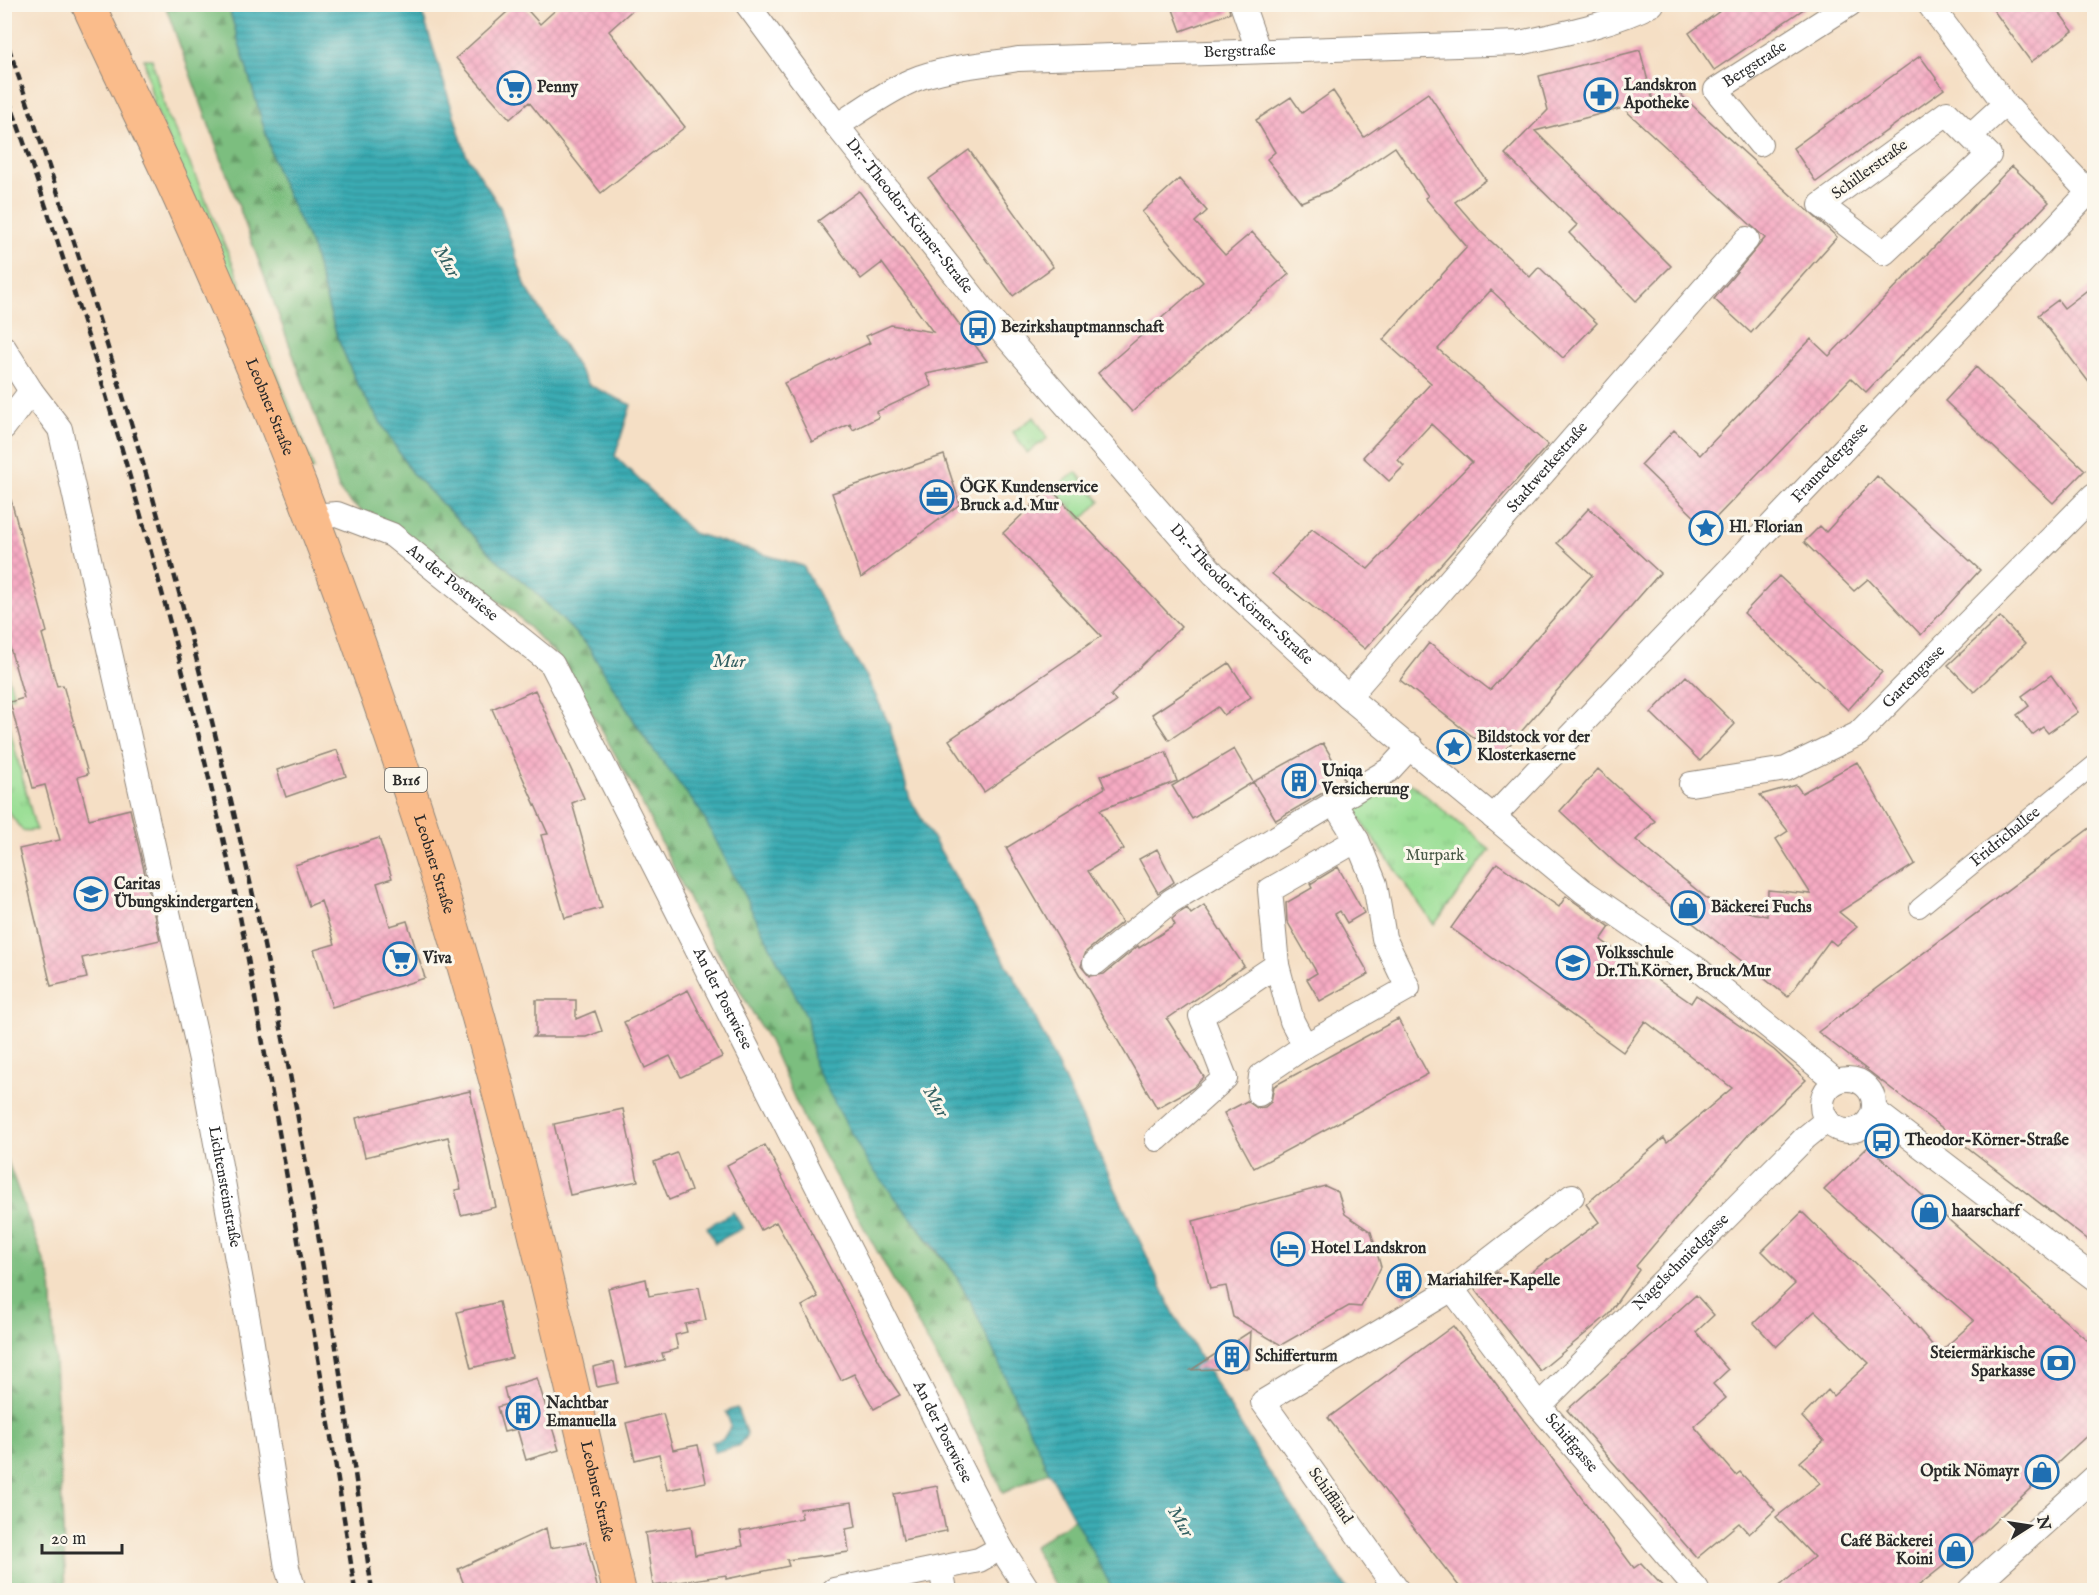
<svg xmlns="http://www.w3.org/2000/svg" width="2099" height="1595" font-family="'IM FELL English',serif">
  <defs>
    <pattern id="grass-tufts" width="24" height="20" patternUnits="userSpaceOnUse" patternTransform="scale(1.5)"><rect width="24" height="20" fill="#9bdf96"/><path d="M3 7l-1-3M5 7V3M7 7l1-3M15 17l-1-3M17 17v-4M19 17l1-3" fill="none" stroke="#86c081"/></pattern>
    <pattern id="forest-firs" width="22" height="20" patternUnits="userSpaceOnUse" patternTransform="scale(1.5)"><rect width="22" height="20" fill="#7cbe7f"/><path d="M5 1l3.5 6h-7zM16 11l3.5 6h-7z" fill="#669b68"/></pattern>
    <pattern id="water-rules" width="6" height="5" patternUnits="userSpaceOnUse" patternTransform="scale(1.5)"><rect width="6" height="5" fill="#3aacb3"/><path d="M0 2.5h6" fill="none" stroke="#318c92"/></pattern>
    <pattern id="building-cross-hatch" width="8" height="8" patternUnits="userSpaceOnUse" patternTransform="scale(1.5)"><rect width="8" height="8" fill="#f6abc3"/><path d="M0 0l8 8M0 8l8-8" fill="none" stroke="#d393a8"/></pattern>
  </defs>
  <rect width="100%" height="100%" fill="#fbf7ec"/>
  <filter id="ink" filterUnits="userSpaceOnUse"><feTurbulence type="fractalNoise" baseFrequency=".0167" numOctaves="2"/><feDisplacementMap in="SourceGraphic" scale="12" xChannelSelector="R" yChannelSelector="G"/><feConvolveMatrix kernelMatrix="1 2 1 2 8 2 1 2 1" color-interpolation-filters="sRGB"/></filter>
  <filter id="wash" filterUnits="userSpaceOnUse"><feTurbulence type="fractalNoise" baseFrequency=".008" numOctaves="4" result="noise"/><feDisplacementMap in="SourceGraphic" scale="24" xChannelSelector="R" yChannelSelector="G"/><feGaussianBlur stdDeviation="1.35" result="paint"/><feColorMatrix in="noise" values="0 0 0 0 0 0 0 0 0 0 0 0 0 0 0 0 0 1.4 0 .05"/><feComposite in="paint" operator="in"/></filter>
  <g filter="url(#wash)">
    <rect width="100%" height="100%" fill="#f5dfc5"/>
    <!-- grass -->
    <path fill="url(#grass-tufts)" stroke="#638560" stroke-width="1.5" d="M144 59H152L168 119 173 126C224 238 270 354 314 469L310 471 170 144 154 105Z
      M1034 417 1048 438 1027 453 1013 432Z
      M1076 472 1100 501 1082 520 1054 489Z
      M4 663 14 696 5 699H4Z
      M4 711H5L36 830 23 831 5 808Z
      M1411 783 1490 850 1434 925 1352 808Z"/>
    <!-- forest -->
    <path fill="url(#forest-firs)" stroke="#547455" stroke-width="1.5" d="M165 5H228L277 172 312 248 337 337 358 386 411 472 494 557 533 590 587 645 648 743 701 811 807 1018 814 1065 930 1245 954 1272 974 1309 1049 1472 1003 1493 964 1407 804 1120 769 1041 698 918 639 797 565 665 513 611 352 504 339 490 325 442Z
      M5 1154 51 1280 66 1590H5Z
      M1075 1518 1113 1590H1057L1033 1547Z"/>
    <!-- water -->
    <path fill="url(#water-rules)" stroke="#326c6f" stroke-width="1.5" d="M228 5H420L466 154 500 207 526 287 589 385 631 405 615 456 693 533 803 566 840 634 867 677 889 724 910 799 1024 994 1175 1316 1266 1467 1348 1590H1113L1049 1472 974 1309 954 1272 867 1162 814 1065 807 1018 701 812 648 743 587 645 533 590 494 557 411 472 358 386 337 337 312 248 277 172Z
      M733 1212 743 1228 715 1243 707 1227Z
      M737 1408 747 1435 738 1446 714 1452 712 1442 723 1439 731 1426 726 1412Z"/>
    <g id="blocks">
      <!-- building -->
      <path fill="url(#building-cross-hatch)" d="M516 4H522L540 24 562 4H639L609 31 685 127 601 193 529 102 510 119 456 58Z
        M1171 4H1228L1230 13 1181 31Z
        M1730 4H1811L1714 70 1689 33Z
        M1989 4H2053L2073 31 2031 62Z
        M1640 50 1653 101 1669 84 1837 237 1751 333 1714 299 1765 238 1623 108 1535 131 1671 266 1636 301 1569 233 1577 225 1505 154 1548 110 1539 76Z
        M1920 56 1944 89 1816 182 1793 148Z
        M1333 91 1364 137 1428 93 1486 180 1455 202 1481 232 1530 277 1539 267 1597 323 1563 358 1491 290 1438 349 1548 445 1365 649 1272 574 1312 529 1368 569 1472 462 1431 424 1398 460 1404 466 1389 481 1363 457 1431 383 1383 340 1467 247 1425 198 1428 196 1395 147 1333 189 1301 202 1267 159 1275 152 1256 120 1291 97 1302 113Z
        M969 150 1053 267 1013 296 929 179Z
        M2012 166 2049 202 1866 392 1851 378 1706 528 1641 465 1674 430 1700 455 1811 339 1829 356Z
        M1179 179 1207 211 1195 222 1225 255 1252 232 1289 274 1132 412 1098 373 1203 282 1142 212Z
        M859 191 987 361 926 374 932 386 876 412 879 417 853 430 850 424 812 442 784 383 870 343 866 336 891 325 933 332 882 263 861 279 818 221Z
        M2094 285V389L2038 315 2058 300 2064 308Z
        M1976 367 2085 470 2053 503 1945 401Z
        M944 455 960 504 861 578 832 493Z
        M1877 476 1980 570 1921 635 1868 579 1854 591 1804 542 1820 526 1826 532Z
        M1050 488 1181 627 1111 695 1116 702 984 792 949 740 1101 636 1003 533Z
        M4 500H11L47 632 42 634 57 686 63 685 88 774 78 777 89 819 130 809 160 940 82 958 87 978 51 986 19 849 60 840 45 785 33 788 10 702 24 698 9 644 4 645Z
        M1589 508 1660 573 1499 757 1400 680 1429 643 1490 690 1592 575 1557 543Z
        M1779 576 1882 672 1848 710 1744 613Z
        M2000 617 2025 644 1974 692 1948 665Z
        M1229 663 1251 697 1224 715 1218 707 1169 740 1152 714Z
        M2051 675 2078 712 2048 733 2043 727 2032 735 2017 715 2029 706 2022 696Z
        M1686 676 1735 724 1700 761 1651 713Z
        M535 690 584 798 572 803 602 908 565 918 541 835 548 834 492 709Z
        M1323 743 1345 780 1276 820 1253 782Z
        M1234 749 1253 782 1192 819 1172 786Z
        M337 750 346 776 286 797 277 770Z
        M1166 752 1177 781 1100 810 1124 849 1088 871 1122 922 1086 952 1081 966 1089 976 1104 974 1138 946 1139 948 1175 925 1172 919 1179 913 1187 908 1191 914 1204 905 1244 966 1167 1019 1204 1077 1193 1088 1157 1108 1006 848 1105 788 1100 776Z
        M1857 762 1915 864 1839 912 1857 927 1836 945 1830 940 1788 997 1617 864 1560 811 1598 769 1655 821 1636 840 1715 905 1767 916 1768 890 1811 894 1776 839 1788 831 1760 795 1796 785 1802 793Z
        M2094 825V1245L1818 1032Z
        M379 838 392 878 377 883 390 926 407 921 425 978 332 1007 314 950 335 944 321 901 309 906 295 865Z
        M1157 849 1174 882 1158 893 1139 859Z
        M1497 863 1559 907 1566 896 1610 927 1601 940 1691 1003 1696 995 1774 1050 1806 1080 1749 1134 1701 1189 1636 1266 1639 1270 1608 1315 1540 1371 1475 1289 1497 1272 1509 1288 1599 1222 1586 1204 1664 1138 1667 1143 1732 1088 1645 1021 1623 1052 1451 928Z
        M1338 867 1364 913 1347 923 1340 911 1335 914 1369 974 1320 1001 1307 979 1317 973 1287 921 1286 903 1312 888 1310 884Z
        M688 990 722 1057 681 1077 670 1056 645 1068 624 1022Z
        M536 1000H576V1019L595 1011 602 1031 586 1037H533L536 1034Z
        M1398 1019 1428 1074 1254 1168 1224 1113 1247 1101 1257 1108 1265 1107 1271 1102 1274 1086Z
        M470 1091 496 1207 461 1215 455 1190 461 1189 448 1137 365 1157 356 1118Z
        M623 1109 638 1181 570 1195 554 1124Z
        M765 1145 887 1376 900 1395 874 1409 854 1374 841 1380 802 1306 818 1297 776 1222 761 1230 727 1165Z
        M1869 1146 1949 1220 2094 1346V1429L1972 1543 1913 1590H1775L1814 1557 1776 1517 1820 1483 1800 1462 1824 1441 1802 1417 1828 1390 1833 1396 1869 1363 1815 1311 1776 1347 1754 1323 1795 1284 1762 1251 1802 1212 1903 1310 1939 1353 1974 1321 1824 1190Z
        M677 1153 691 1191 669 1200 654 1162Z
        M1325 1186 1338 1192 1345 1214 1371 1232 1381 1267 1361 1307 1349 1306 1281 1345 1233 1317 1226 1286 1210 1289 1193 1221Z
        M1405 1265 1420 1284 1403 1299 1388 1277Z
        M646 1279 649 1296 699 1287 706 1320 685 1324 687 1332 675 1335 678 1349 662 1353 664 1360 626 1368 608 1288Z
        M1696 1295 1714 1315 1696 1332 1728 1370 1713 1384 1726 1398 1694 1426 1736 1475 1740 1472 1775 1510 1749 1534 1739 1523 1697 1558 1567 1410Z
        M499 1302 512 1358 471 1368 457 1312Z
        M1453 1326 1634 1568 1641 1563 1666 1590H1462L1328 1418Z
        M1251 1331 1249 1368 1191 1370Z
        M614 1362 618 1383 597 1387 593 1367Z
        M537 1378 559 1450 526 1460 517 1429 504 1432 497 1407 508 1404 504 1388Z
        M663 1414 673 1450 698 1445 706 1482 667 1490 659 1454 635 1460 626 1423Z
        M937 1486 946 1531 903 1540 894 1494Z
        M852 1502 856 1527 846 1529 849 1552 787 1560 789 1566 726 1579V1575L653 1586 645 1533 691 1526 695 1555 743 1546 740 1531 802 1518 800 1509Z
        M546 1528 550 1548 586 1542 598 1590H466L458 1569Z"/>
    </g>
  </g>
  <g filter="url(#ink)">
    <use href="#blocks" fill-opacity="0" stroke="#908578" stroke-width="1.5"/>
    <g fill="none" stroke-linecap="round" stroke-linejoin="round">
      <!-- pedestrian casing -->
      <g stroke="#908578" stroke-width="20">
        <g id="pedestrian">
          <path id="s1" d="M1919 908 2094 765"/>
        </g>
      </g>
      <!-- minor casing -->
      <g stroke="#908578" stroke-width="26">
        <g id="minor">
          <path id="s2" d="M747 4 837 126 990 318 1214 574 1348 697 1583 891 1700 971 1836 1081"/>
          <path d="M1242 4 1258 50"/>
          <path d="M1929 4 2005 104 2094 198"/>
          <path d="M1947 113 1989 155 1884 253 1821 205Z"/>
          <path id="s3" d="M837 126C861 110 886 92 913 80 945 67 984 65 1018 59L1520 43C1564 33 1611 25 1652 4"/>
          <path d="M1971 135 2005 104"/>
          <path id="s4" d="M1760 144 1716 90 1850 4"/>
          <path id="s5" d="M4 348 31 391 60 429 201 1060 251 1337 287 1568 294 1590"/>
          <path d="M4 427 31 391"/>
          <path id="s6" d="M311 516 337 514 392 535 552 664 1001 1548 1028 1590"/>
          <path id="s7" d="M1348 697 1747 239"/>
          <path id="s8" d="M1691 784 1786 769 1858 734 2094 495"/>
          <path d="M1334 803 1357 840"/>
          <path id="s9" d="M1493 817 2094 187"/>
          <path d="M1095 963 1171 901 1389 770 1411 746"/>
          <path d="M1277 965 1270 890 1357 840 1375 884 1384 938 1408 988 1305 1046"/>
          <circle cx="1848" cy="1105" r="26"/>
          <path d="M1874 1110 2094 1278"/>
          <path d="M1157 1139 1225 1078 1201 1016 1277 965 1292 1021 1305 1046 1261 1076 1259 1094"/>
          <path id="s10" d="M1452 1289 1539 1406 1697 1590"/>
          <path id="s11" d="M1539 1406 1805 1138 1827 1120"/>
          <path d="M941 1569 945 1590"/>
          <path d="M834 1590 979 1560 1001 1548"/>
          <path d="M1397 1590 1263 1402 1452 1289 1572 1196"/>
          <path d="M1970 1590 2094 1478"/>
        </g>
      </g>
      <!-- primary casing -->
      <g stroke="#908578" stroke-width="35">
        <g id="primary">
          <path id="s12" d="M88 4C118 71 152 136 182 203 268 394 344 592 410 792 497 1053 557 1323 619 1590"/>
        </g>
      </g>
      <!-- pedestrian -->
      <use href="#pedestrian" stroke="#fff" stroke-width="18"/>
      <!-- minor -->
      <use href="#minor" stroke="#fff" stroke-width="24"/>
      <!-- primary -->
      <use href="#primary" stroke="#fabc8b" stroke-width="33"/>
      <!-- rail -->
      <path stroke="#2b2b2b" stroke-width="4.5" stroke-dasharray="9 4.5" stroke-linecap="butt" d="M4 34C58 192 111 349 156 509 190 628 219 748 247 869 302 1106 337 1349 372 1590
        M4 86C97 345 172 610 232 878 249 957 261 1036 276 1115 304 1273 331 1431 355 1590"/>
    </g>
  </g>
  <!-- icons -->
  <defs>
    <g id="supermarket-ring" transform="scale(1.725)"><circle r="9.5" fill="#fbf7ec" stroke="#1f6fb2" stroke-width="1.5"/><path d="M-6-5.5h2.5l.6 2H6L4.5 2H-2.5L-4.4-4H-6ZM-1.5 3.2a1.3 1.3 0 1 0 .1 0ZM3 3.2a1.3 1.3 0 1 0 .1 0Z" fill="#1f6fb2"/></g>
    <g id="pharmacy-ring" transform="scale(1.725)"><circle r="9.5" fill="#fbf7ec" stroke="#1f6fb2" stroke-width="1.5"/><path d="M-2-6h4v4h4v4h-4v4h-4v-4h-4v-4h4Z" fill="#1f6fb2"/></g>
    <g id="bus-ring" transform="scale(1.725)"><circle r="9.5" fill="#fbf7ec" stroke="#1f6fb2" stroke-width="1.5"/><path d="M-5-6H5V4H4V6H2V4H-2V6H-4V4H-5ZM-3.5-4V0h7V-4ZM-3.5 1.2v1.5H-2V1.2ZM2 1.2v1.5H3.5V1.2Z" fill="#1f6fb2"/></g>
    <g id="office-ring" transform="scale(1.725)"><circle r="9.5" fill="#fbf7ec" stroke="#1f6fb2" stroke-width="1.5"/><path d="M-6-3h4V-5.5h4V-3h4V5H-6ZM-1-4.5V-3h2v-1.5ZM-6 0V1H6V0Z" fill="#1f6fb2"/></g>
    <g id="sight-ring" transform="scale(1.725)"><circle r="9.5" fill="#fbf7ec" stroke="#1f6fb2" stroke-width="1.5"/><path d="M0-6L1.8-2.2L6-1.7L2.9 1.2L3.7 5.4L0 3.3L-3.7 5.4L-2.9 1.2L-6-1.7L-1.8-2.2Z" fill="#1f6fb2"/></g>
    <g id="building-ring" transform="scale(1.725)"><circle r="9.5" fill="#fbf7ec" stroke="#1f6fb2" stroke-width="1.5"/><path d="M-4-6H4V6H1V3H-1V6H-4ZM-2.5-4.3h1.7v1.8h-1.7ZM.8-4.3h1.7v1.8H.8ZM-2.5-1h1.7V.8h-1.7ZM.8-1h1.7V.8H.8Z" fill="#1f6fb2"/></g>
    <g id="school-ring" transform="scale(1.725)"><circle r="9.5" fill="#fbf7ec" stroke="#1f6fb2" stroke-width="1.5"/><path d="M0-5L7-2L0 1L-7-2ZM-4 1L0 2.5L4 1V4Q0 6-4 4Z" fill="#1f6fb2"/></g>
    <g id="shop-ring" transform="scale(1.725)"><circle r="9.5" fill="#fbf7ec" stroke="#1f6fb2" stroke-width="1.5"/><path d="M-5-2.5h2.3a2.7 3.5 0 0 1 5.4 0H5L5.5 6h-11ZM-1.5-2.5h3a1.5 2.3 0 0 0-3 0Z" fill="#1f6fb2"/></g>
    <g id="hotel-ring" transform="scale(1.725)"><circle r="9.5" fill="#fbf7ec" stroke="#1f6fb2" stroke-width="1.5"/><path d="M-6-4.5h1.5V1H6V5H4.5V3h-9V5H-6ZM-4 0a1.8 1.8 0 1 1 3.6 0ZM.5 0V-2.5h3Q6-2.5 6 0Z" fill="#1f6fb2"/></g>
    <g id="bank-ring" transform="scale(1.725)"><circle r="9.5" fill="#fbf7ec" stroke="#1f6fb2" stroke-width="1.5"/><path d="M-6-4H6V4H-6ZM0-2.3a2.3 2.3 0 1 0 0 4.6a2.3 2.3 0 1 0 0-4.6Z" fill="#1f6fb2"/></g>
  </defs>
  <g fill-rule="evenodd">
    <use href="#supermarket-ring" x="514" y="88"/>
    <use href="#pharmacy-ring" x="1601" y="95"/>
    <use href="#bus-ring" x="978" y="328"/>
    <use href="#office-ring" x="937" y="497"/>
    <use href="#sight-ring" x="1706" y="528"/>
    <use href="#sight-ring" x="1454" y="747"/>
    <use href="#building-ring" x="1299" y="781"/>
    <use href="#school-ring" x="91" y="894"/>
    <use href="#shop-ring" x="1688" y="908"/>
    <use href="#supermarket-ring" x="400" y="959"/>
    <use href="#school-ring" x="1573" y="963"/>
    <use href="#bus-ring" x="1882" y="1141"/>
    <use href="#shop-ring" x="1929" y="1212"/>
    <use href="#hotel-ring" x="1288" y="1249"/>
    <use href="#building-ring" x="1404" y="1281"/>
    <use href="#building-ring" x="1232" y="1357"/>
    <use href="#bank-ring" x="2058" y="1363"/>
    <use href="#building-ring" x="523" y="1413"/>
    <use href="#shop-ring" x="2042" y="1472"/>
    <use href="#shop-ring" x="1956" y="1551"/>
  </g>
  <g text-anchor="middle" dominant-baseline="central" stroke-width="6" stroke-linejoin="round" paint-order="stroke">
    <!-- shield labels -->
    <rect fill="#fbf7ec" stroke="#696865" stroke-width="1.5" x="385" y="768" width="42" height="24" rx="4.5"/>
    <g font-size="15" font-weight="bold" fill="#2b2b2b">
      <text x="406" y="780">B116</text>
    </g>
    <!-- street labels -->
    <g font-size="16" fill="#2b2b2b" stroke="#fbf7ec">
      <text stroke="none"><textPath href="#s3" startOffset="418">Bergstraße</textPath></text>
      <text stroke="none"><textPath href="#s4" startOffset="116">Bergstraße</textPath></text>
      <text transform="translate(1870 170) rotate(-36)">Schillerstraße</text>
      <text stroke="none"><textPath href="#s2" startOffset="267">Dr.-Theodor-Körner-Straße</textPath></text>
      <text stroke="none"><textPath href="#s12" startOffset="442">Leobner Straße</textPath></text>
      <text stroke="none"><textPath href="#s9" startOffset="489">Fraunedergasse</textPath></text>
      <text stroke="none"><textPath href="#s7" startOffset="304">Stadtwerkestraße</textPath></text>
      <text stroke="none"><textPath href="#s6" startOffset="162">An der Postwiese</textPath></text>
      <text stroke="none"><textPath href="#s2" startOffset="771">Dr.-Theodor-Körner-Straße</textPath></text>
      <text stroke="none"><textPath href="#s8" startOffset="256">Gartengasse</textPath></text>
      <text stroke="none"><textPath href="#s1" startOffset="112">Fridrichallee</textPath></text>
      <text stroke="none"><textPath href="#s12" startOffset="928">Leobner Straße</textPath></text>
      <text stroke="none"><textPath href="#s6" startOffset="666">An der Postwiese</textPath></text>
      <text stroke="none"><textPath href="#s5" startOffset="874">Lichtensteinstraße</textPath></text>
      <text stroke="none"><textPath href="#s11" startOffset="202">Nagelschmiedgasse</textPath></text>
      <text stroke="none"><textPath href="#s6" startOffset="1152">An der Postwiese</textPath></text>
      <text stroke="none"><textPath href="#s10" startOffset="195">Schiffgasse</textPath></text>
      <text stroke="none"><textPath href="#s12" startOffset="1576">Leobner Straße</textPath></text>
      <text transform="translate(1330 1496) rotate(55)">Schiffländ</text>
    </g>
    <!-- poi labels -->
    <g font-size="16" font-weight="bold" fill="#2b2b2b" stroke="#fbf7ec" text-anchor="start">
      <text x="1624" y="86">Landskron<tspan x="1624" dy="18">Apotheke</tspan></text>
      <text x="537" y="88">Penny</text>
      <text x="1001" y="328">Bezirkshauptmannschaft</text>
      <text x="960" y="488">ÖGK Kundenservice<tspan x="960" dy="18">Bruck a.d. Mur</tspan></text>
      <text x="1729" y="528">Hl. Florian</text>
      <text x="1477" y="738">Bildstock vor der<tspan x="1477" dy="18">Klosterkaserne</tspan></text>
      <text x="1322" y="772">Uniqa<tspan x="1322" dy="18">Versicherung</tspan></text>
      <text x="114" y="885">Caritas<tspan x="114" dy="18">Übungskindergarten</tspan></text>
      <text x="1711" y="908">Bäckerei Fuchs</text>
      <text x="1596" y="954">Volksschule<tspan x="1596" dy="18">Dr.Th.Körner, Bruck/Mur</tspan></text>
      <text x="423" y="959">Viva</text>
      <text x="1905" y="1141">Theodor-Körner-Straße</text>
      <text x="1952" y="1212">haarscharf</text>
      <text x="1311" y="1249">Hotel Landskron</text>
      <text x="1427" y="1281">Mariahilfer-Kapelle</text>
      <text x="2035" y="1354" text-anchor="end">Steiermärkische<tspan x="2035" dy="18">Sparkasse</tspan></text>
      <text x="1255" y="1357">Schifferturm</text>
      <text x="546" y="1404">Nachtbar<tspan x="546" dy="18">Emanuella</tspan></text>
      <text x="2019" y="1472" text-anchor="end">Optik Nömayr</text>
      <text x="1933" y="1542" text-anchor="end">Café Bäckerei<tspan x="1933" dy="18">Koini</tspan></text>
    </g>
    <!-- park labels -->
    <g font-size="16" fill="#475846" stroke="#fbf7ec">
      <text x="1435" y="856">Murpark</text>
    </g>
    <!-- water labels -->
    <g font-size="18" font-style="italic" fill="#315f61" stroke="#fbf7ec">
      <text transform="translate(446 262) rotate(60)">Mur</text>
      <text x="729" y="662">Mur</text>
      <text transform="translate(935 1102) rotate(60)">Mur</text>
      <text transform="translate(1180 1522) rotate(59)">Mur</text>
    </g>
  </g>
  <!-- margin -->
  <rect width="2099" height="1595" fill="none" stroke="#fbf7ec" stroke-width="24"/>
  <!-- north arrow -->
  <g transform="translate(2030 1526) rotate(78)" stroke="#fbf7ec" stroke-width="4.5" paint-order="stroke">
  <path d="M0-4.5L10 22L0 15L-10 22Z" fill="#2b2b2b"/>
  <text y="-9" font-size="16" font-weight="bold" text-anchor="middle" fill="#2b2b2b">N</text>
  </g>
  <!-- scale -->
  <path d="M42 1544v9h80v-9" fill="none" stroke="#2b2b2b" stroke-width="3"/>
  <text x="51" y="1544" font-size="18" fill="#2b2b2b" stroke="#fbf7ec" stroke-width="4.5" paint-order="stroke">20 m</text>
</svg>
